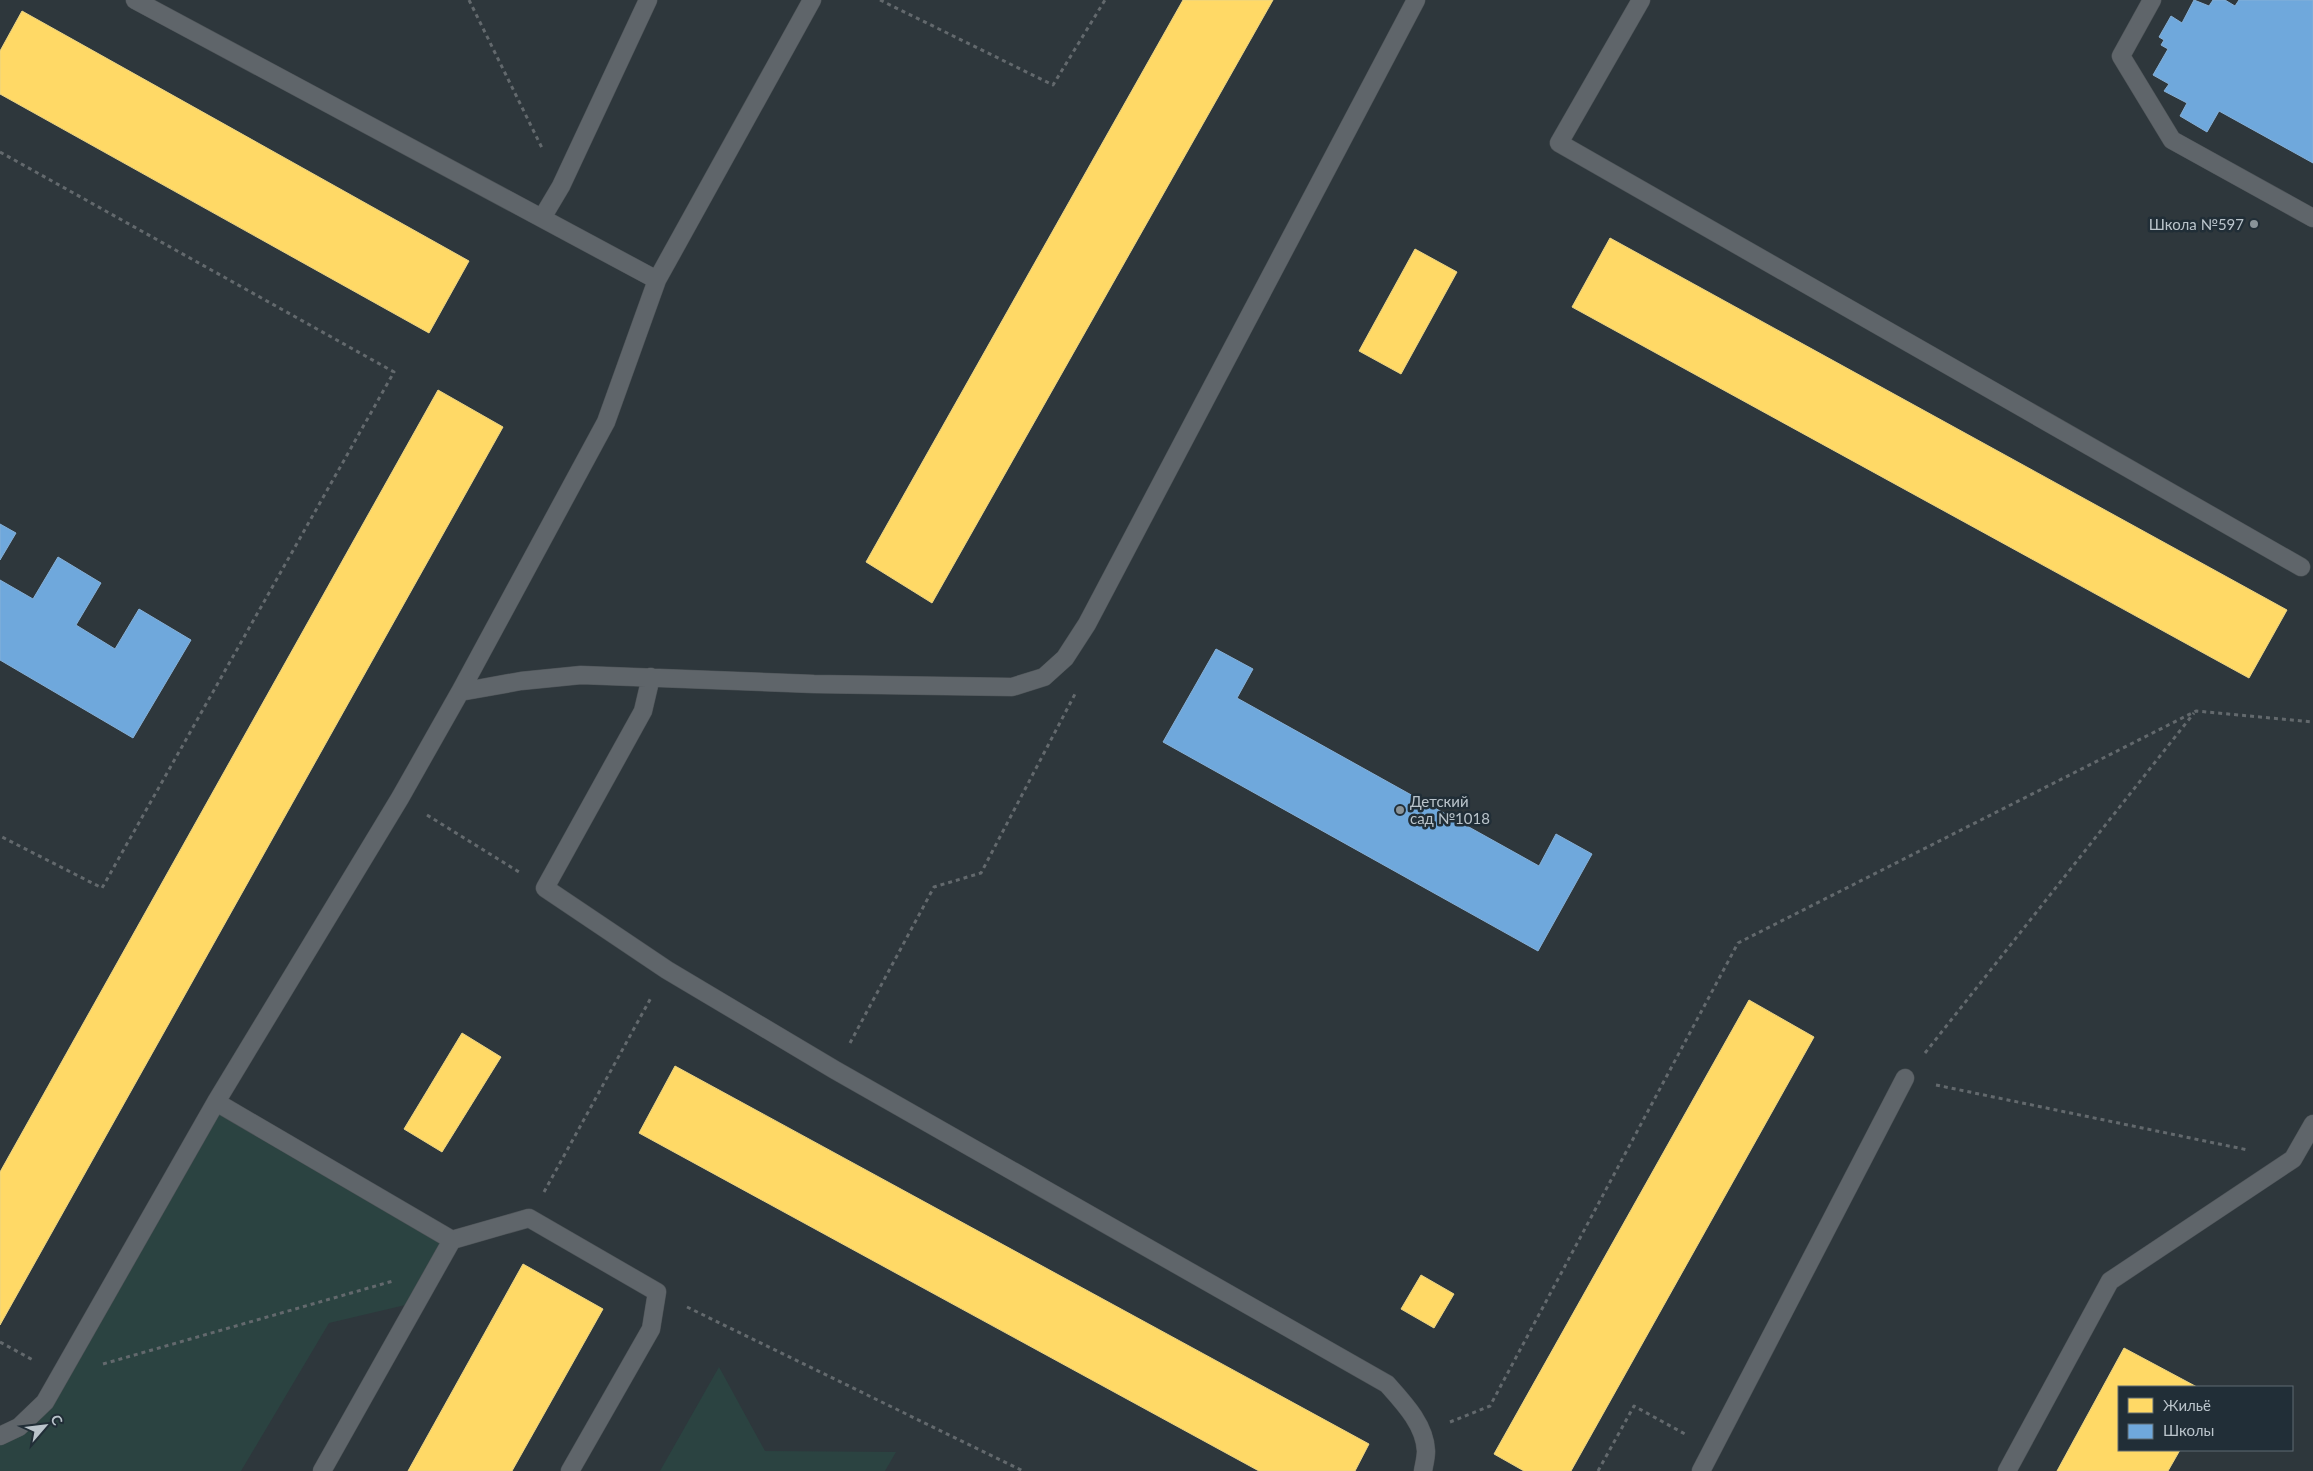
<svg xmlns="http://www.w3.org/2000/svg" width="2313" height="1471" font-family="Lato,sans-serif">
  <rect width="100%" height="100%" fill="#2e373c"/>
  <!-- green -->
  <path fill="#2b4341" d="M216 1102 452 1240 418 1302 329 1323 241 1471H0V1436L45 1402Z
    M719 1367 765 1451 896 1452 885 1471H660Z"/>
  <!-- homes -->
  <path fill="#ffd966" stroke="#ead384" d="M1183 0H1273L932 603 866 562Z
    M22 11 469 261 429 333 0 94V51Z
    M1610 238 2287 610 2249 678 1572 307Z
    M1415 249 1457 272 1401 374 1359 351Z
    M438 390 503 427 0 1325V1172Z
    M1749 1000 1814 1037 1571 1471H1524L1494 1454Z
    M462 1033 501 1057 442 1152 404 1129Z
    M675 1066 1369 1444 1355 1471H1259L639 1133Z
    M523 1264 603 1309 512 1471H408Z
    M1421 1275 1454 1294 1434 1328 1401 1309Z
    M2124 1348 2197 1387H2119V1450H2180L2168 1471H2057Z"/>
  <!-- schools -->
  <path fill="#6fa8dc" stroke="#86b0d7" d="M2194 0 2209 6 2213 0H2225L2235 6 2239 0H2313V163L2219 111 2207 132 2180 116 2187 103 2164 91 2169 84 2153 75 2168 49 2161 45 2164 40 2159 37 2171 16 2182 23Z
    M0 524 16 533 0 560Z
    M58 557 101 583 76 625 115 649 139 609 191 640 133 738 0 660V580L33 599Z
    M1216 649 1253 669 1237 698 1539 866 1556 834 1592 854 1538 951 1163 742Z"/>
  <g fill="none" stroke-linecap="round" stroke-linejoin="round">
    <!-- lane casing -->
    <g stroke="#4d5357" stroke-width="19">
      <path id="lane" d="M135 0 657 280 606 422 460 692
        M1641 0 1559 143 2301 567
        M2152 0 2121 56 2172 140 2313 218
        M542 218 561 186 648 0
        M657 280 812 0
        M651 677 643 711 545 888 667 970 835 1070 1387 1384C1404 1403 1425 1425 1426 1451 1426 1458 1424 1465 1423 1471
        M216 1102 452 1240
        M0 1436 19 1427 45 1402 216 1102 400 798 460 692 521 681 581 675 814 684 1012 687 1044 677 1065 658 1087 624 1416 0
        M322 1471 452 1240 529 1218 657 1292 651 1329 570 1471
        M1701 1471 1905 1078
        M2007 1471 2110 1281 2293 1159 2313 1124"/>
    </g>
    <!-- path -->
    <path stroke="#63696d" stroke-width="3" stroke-dasharray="4 4" stroke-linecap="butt" d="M469 0 543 150
      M880 0 1053 85 1105 0
      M0 152 394 372 102 888 0 836
      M427 815 519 872
      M850 1043 934 887 981 873 1075 694
      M1925 1053 2194 713
      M1936 1085 2248 1150
      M544 1192 652 996
      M687 1307 1023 1471
      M0 1342 33 1360
      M103 1364 393 1281
      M1450 1422 1490 1406 1738 943 2196 711 2313 722
      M1598 1471 1634 1406 1685 1434"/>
    <!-- lane -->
    <use href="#lane" stroke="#5f656a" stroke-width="18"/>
  </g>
  <!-- markers -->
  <g fill="#899399" stroke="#212e37" stroke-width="2">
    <circle cx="2254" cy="224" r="5"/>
    <circle cx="1400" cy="810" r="5"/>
  </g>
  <g text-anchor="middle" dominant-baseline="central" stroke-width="5" stroke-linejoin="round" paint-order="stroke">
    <!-- poi labels -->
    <g font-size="15" fill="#bac4cb" stroke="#212e37" text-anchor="end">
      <text x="2244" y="224">Школа №597</text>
      <text x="1410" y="801" text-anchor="start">Детский<tspan x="1410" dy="17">сад №1018</tspan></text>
    </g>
  </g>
  <!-- legend -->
  <rect x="2118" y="1386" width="175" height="65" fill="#212e37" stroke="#5e6a72"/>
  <rect x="2128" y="1398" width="25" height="15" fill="#ffd966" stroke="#5e6a72"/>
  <text x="2163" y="1411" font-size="15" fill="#bac4cb">Жильё</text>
  <rect x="2128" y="1424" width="25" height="15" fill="#6fa8dc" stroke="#5e6a72"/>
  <text x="2163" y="1436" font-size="15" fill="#bac4cb">Школы</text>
  <!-- north arrow -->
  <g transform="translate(45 1426) rotate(62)" stroke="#212e37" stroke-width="4" paint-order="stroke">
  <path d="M0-4L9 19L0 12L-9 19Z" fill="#bac4cb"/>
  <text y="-8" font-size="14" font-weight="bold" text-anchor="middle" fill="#bac4cb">С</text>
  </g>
</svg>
